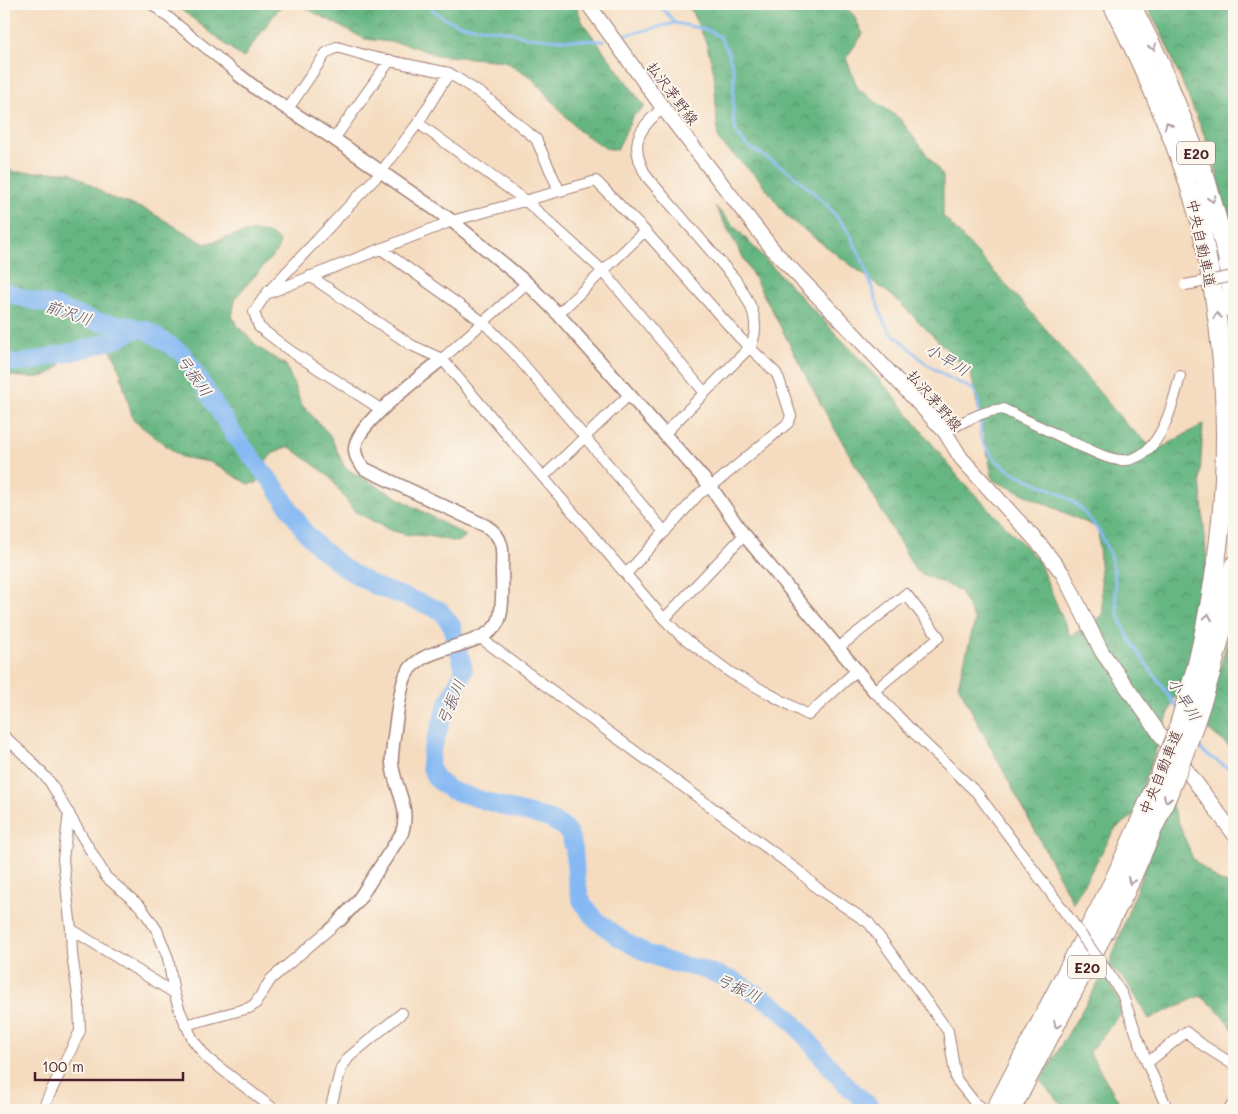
<svg xmlns="http://www.w3.org/2000/svg" width="1238" height="1114" font-family="Mali,'Klee One',sans-serif">
  <defs>
    <pattern id="forest-crowns" width="20" height="18" patternUnits="userSpaceOnUse" patternTransform="scale(1.25)"><rect width="20" height="18" fill="#66b682"/><path d="M2 6a3 3 0 1 1 6 0M12 15a3 3 0 1 1 6 0" fill="none" stroke="#56936b"/></pattern>
  </defs>
  <rect width="100%" height="100%" fill="#fbf7ec"/>
  <filter id="ink" filterUnits="userSpaceOnUse"><feTurbulence type="fractalNoise" baseFrequency=".02" numOctaves="2"/><feDisplacementMap in="SourceGraphic" scale="10" xChannelSelector="R" yChannelSelector="G"/><feConvolveMatrix kernelMatrix="1 2 1 2 8 2 1 2 1" color-interpolation-filters="sRGB"/></filter>
  <filter id="wash" filterUnits="userSpaceOnUse"><feTurbulence type="fractalNoise" baseFrequency=".0096" numOctaves="4" result="noise"/><feDisplacementMap in="SourceGraphic" scale="20" xChannelSelector="R" yChannelSelector="G"/><feGaussianBlur stdDeviation="1.12" result="paint"/><feColorMatrix in="noise" values="0 0 0 0 0 0 0 0 0 0 0 0 0 0 0 0 0 1.4 0 .05"/><feComposite in="paint" operator="in"/></filter>
  <g filter="url(#wash)">
    <rect width="100%" height="100%" fill="#f5dcc0"/>
    <!-- forest -->
    <path fill="url(#forest-crowns)" stroke="#586a56" d="M174 4H282L243 58Z
      M298 4H575L583 23 645 107 633 116 617 150 605 148 578 130 531 77 505 61 436 55 406 44 365 39Z
      M688 4H768L775 9 786 11 810 4H840L853 14 863 34 846 58 858 89 900 119 943 176V216L1038 320 1127 425 1156 451 1203 424 1200 478 1207 564 1192 647 1186 667 1217 680 1234 615V750L1210 731 1175 696 1132 817 1115 829 1073 903 958 685 975 621 960 591 916 571 820 403 775 316 715 206 889 390 961 480 1038 560 1070 636 1103 615 1098 528 993 480 971 374 895 298 788 218 759 179 718 140 714 72 706 42Z
      M1145 4H1234V259L1214 158 1161 32Z
      M4 169 16 172H71L109 197 147 210 205 244C228 238 263 221 280 242L277 251 236 297 232 316 237 325 259 348 286 365 302 405 330 435 345 468 466 536 457 542 428 536 408 535 390 530 354 511 330 477 290 447C267 450 265 465 257 483L248 484 210 462 181 457 133 420 117 361 107 344 100 338C65 340 69 366 47 375 34 380 17 376 4 375Z
      M1169 798 1193 859 1220 882 1234 885V1031L1214 1006 1200 996 1149 1019 1126 981 1109 966Z
      M1104 973 1124 1010 1089 1052 1124 1110H1067L1040 1081Z"/>
    <g fill="none" stroke-linecap="round" stroke-linejoin="round">
      <!-- stream -->
      <path stroke="#86b9f3" stroke-width="3" d="M428 4C445 28 478 27 505 31 513 32 520 36 527 37 553 40 579 40 604 41
        M657 4 666 12 675 23 708 30 720 37 727 49 734 72 733 114 736 132 746 145 792 173 826 204 849 232 864 264 882 317 890 332 903 342 925 363 949 378 973 389 978 398 981 430C979 436 982 441 986 447 989 451 992 456 995 459 1019 482 1057 485 1080 508 1101 529 1113 552 1115 582 1116 594 1115 608 1120 619 1133 652 1159 678 1177 708
        M626 35 675 23
        M1195 740 1203 752 1234 772"/>
      <!-- river -->
      <path stroke="#86b9f3" stroke-width="18" d="M4 291 23 298 54 306 94 321 131 326 135 330
        M4 363 28 362 84 349 117 339 135 330 145 329 179 351 184 355 234 435 274 485 305 532 319 547 344 568 375 586 440 610 452 626 464 670 447 705 431 753 430 765 435 778 450 790 511 809 547 818 564 827 570 836 574 849 576 876 580 896 583 904 596 920 621 939 648 954 673 963 701 969 733 980 770 1002 787 1015 842 1081 874 1110"/>
    </g>
  </g>
  <g filter="url(#ink)">
    <g fill="none" stroke-linecap="round" stroke-linejoin="round">
      <!-- minor casing -->
      <g stroke="#a07e76" stroke-width="12">
        <path id="minor" d="M152 4 239 75
          M663 108C636 130 629 146 647 177L735 279C749 300 763 322 750 347L665 433
          M288 109 326 53 337 47 371 57 449 73 486 97 536 139 559 190
          M418 123 526 201 603 271 705 393
          M334 139 390 60
          M381 249 483 322 513 352 665 532
          M310 276 411 345 442 359 664 619 680 635 731 673 808 715 857 670
          M266 294 452 221 596 181 645 231 739 337 776 373 779 379 791 416 788 423 711 487 700 493 626 574
          M558 314 645 231
          M442 359 527 283
          M382 410 289 350 259 327 254 312 266 294 381 172 418 123 449 73
          M945 432C963 422 981 411 1003 409 1027 421 1052 432 1076 444 1091 450 1110 462 1127 460 1161 455 1173 404 1180 376
          M543 477 629 395
          M664 619 744 535
          M479 637 800 872 817 888 869 923 948 1031 956 1079 975 1103 986 1110
          M838 648 906 594 939 637 874 691 915 734 977 793 1070 919
          M4 736 31 761 50 782 106 877 141 907 157 930 168 958 174 993 180 1011 193 1040 207 1058 275 1110
          M71 929 174 993
          M1111 977 1122 994 1147 1063 1168 1110
          M185 1025 249 1008 255 1004 271 979 340 920
          M1147 1063 1186 1032 1204 1046 1234 1065
          M42 1110 80 1031 79 1003 72 954 71 929 63 859 69 813
          M330 1110 341 1068 349 1057 402 1013
          M1228 1110 1234 1104"/>
      </g>
      <!-- tertiary casing -->
      <g stroke="#a07e76" stroke-width="15">
        <path id="tertiary" d="M239 75 258 90 334 139 452 221 527 283 558 314 711 487 744 535 874 691
          M340 920 357 902 402 833C411 805 394 789 392 763 391 757 393 750 393 744 396 723 398 700 404 680 415 642 482 652 498 622 504 610 502 582 502 569 503 550 504 537 486 526L365 469C360 463 355 458 355 449 354 425 423 375 442 359"/>
      </g>
      <!-- secondary casing -->
      <g stroke="#a07e76" stroke-width="16">
        <path id="secondary" d="M588 4 663 108 774 251 856 336 945 432 961 458 1042 547 1063 574 1102 652 1162 737 1234 834"/>
      </g>
      <!-- motorway casing -->
      <g stroke="#a07e76" stroke-width="20">
        <path id="motorway" d="M1112 4C1147 73 1178 143 1199 218 1205 243 1209 270 1214 296 1234 422 1226 540 1197 664
          M1131 4 1159 60 1206 179 1217 218 1227 257 1234 311
          M1212 670 1223 627 1234 565
          M995 1110 1113 882 1137 828
          M1011 1110 1126 891 1150 836"/>
      </g>
      <!-- minor -->
      <use href="#minor" stroke="#fff" stroke-width="10"/>
      <!-- tertiary -->
      <use href="#tertiary" stroke="#fff" stroke-width="12"/>
      <!-- secondary -->
      <use href="#secondary" stroke="#fff" stroke-width="14"/>
      <!-- motorway -->
      <use href="#motorway" stroke="#fff" stroke-width="18"/>
      <!-- minor-bridge casing -->
      <g stroke="#a07e76" stroke-width="12" stroke-linecap="butt">
        <path id="minor-bridge" d="M1185 285 1234 276
          M1070 919 1111 977"/>
      </g>
      <!-- motorway-bridge casing -->
      <g stroke="#a07e76" stroke-width="20" stroke-linecap="butt">
        <path id="motorway-bridge" d="M1137 828 1174 741 1197 664
          M1150 836C1175 782 1195 727 1212 670"/>
      </g>
      <!-- minor-bridge -->
      <use href="#minor-bridge" stroke="#fff" stroke-width="10"/>
      <!-- motorway-bridge -->
      <use href="#motorway-bridge" stroke="#fff" stroke-width="18"/>
    </g>
    <!-- one-way arrows -->
    <defs><path id="oneway-chevron" d="M-2-3.5L2.5 0L-2 3.5" fill="none" stroke-width="1.6" stroke-linecap="round" stroke-linejoin="round" transform="scale(1.25)"/></defs>
    <g stroke="#ae9aa0">
      <use href="#oneway-chevron" transform="translate(1153 47) rotate(65)"/>
      <use href="#oneway-chevron" transform="translate(1168 125) rotate(-112)"/>
      <use href="#oneway-chevron" transform="translate(1212 199) rotate(73)"/>
      <use href="#oneway-chevron" transform="translate(1217 316) rotate(-98)"/>
      <use href="#oneway-chevron" transform="translate(1208 617) rotate(-80)"/>
      <use href="#oneway-chevron" transform="translate(1167 799) rotate(114)"/>
      <use href="#oneway-chevron" transform="translate(1131 881) rotate(113)"/>
      <use href="#oneway-chevron" transform="translate(1057 1025) rotate(118)"/>
    </g>
  </g>
  <g text-anchor="middle" dominant-baseline="central" stroke-width="4" stroke-linejoin="round" paint-order="stroke">
    <!-- shield labels -->
    <g fill="#fbf7ec" stroke="#7f6065" stroke-width="1">
      <rect x="1177" y="141.5" width="38" height="23" rx="4"/>
      <rect x="1068" y="955.5" width="38" height="23" rx="4"/>
    </g>
    <g font-size="14" font-weight="bold" fill="#4a1f2b">
      <text x="1196" y="153">E20</text>
      <text x="1087" y="967">E20</text>
    </g>
    <!-- street labels -->
    <g font-size="15" fill="#4a1f2b" stroke="#fbf7ec">
      <text transform="translate(673 93) rotate(53)">払沢茅野線</text>
      <text transform="translate(1202 243) rotate(78)">中央自動車道</text>
      <text transform="translate(935 400) rotate(49)">払沢茅野線</text>
      <text transform="translate(1160 772) rotate(-68)">中央自動車道</text>
    </g>
    <!-- water labels -->
    <g font-size="16" font-style="italic" fill="#5c4d67" stroke="#fbf7ec">
      <text transform="translate(69 312) rotate(18)">前沢川</text>
      <text transform="translate(948 359) rotate(31)">小早川</text>
      <text transform="translate(195 375) rotate(55)">弓振川</text>
      <text transform="translate(1185 699) rotate(58)">小早川</text>
      <text transform="translate(450 702) rotate(-67)">弓振川</text>
      <text transform="translate(739 987) rotate(25)">弓振川</text>
    </g>
  </g>
  <!-- margin -->
  <rect width="1238" height="1114" fill="none" stroke="#fbf7ec" stroke-width="20"/>
  <!-- scale -->
  <path d="M35 1072v8h148v-8" fill="none" stroke="#4a1f2b" stroke-width="2.5"/>
  <text x="42" y="1072" font-size="15" fill="#4a1f2b" stroke="#fbf7ec" stroke-width="4" paint-order="stroke">100 m</text>
</svg>
